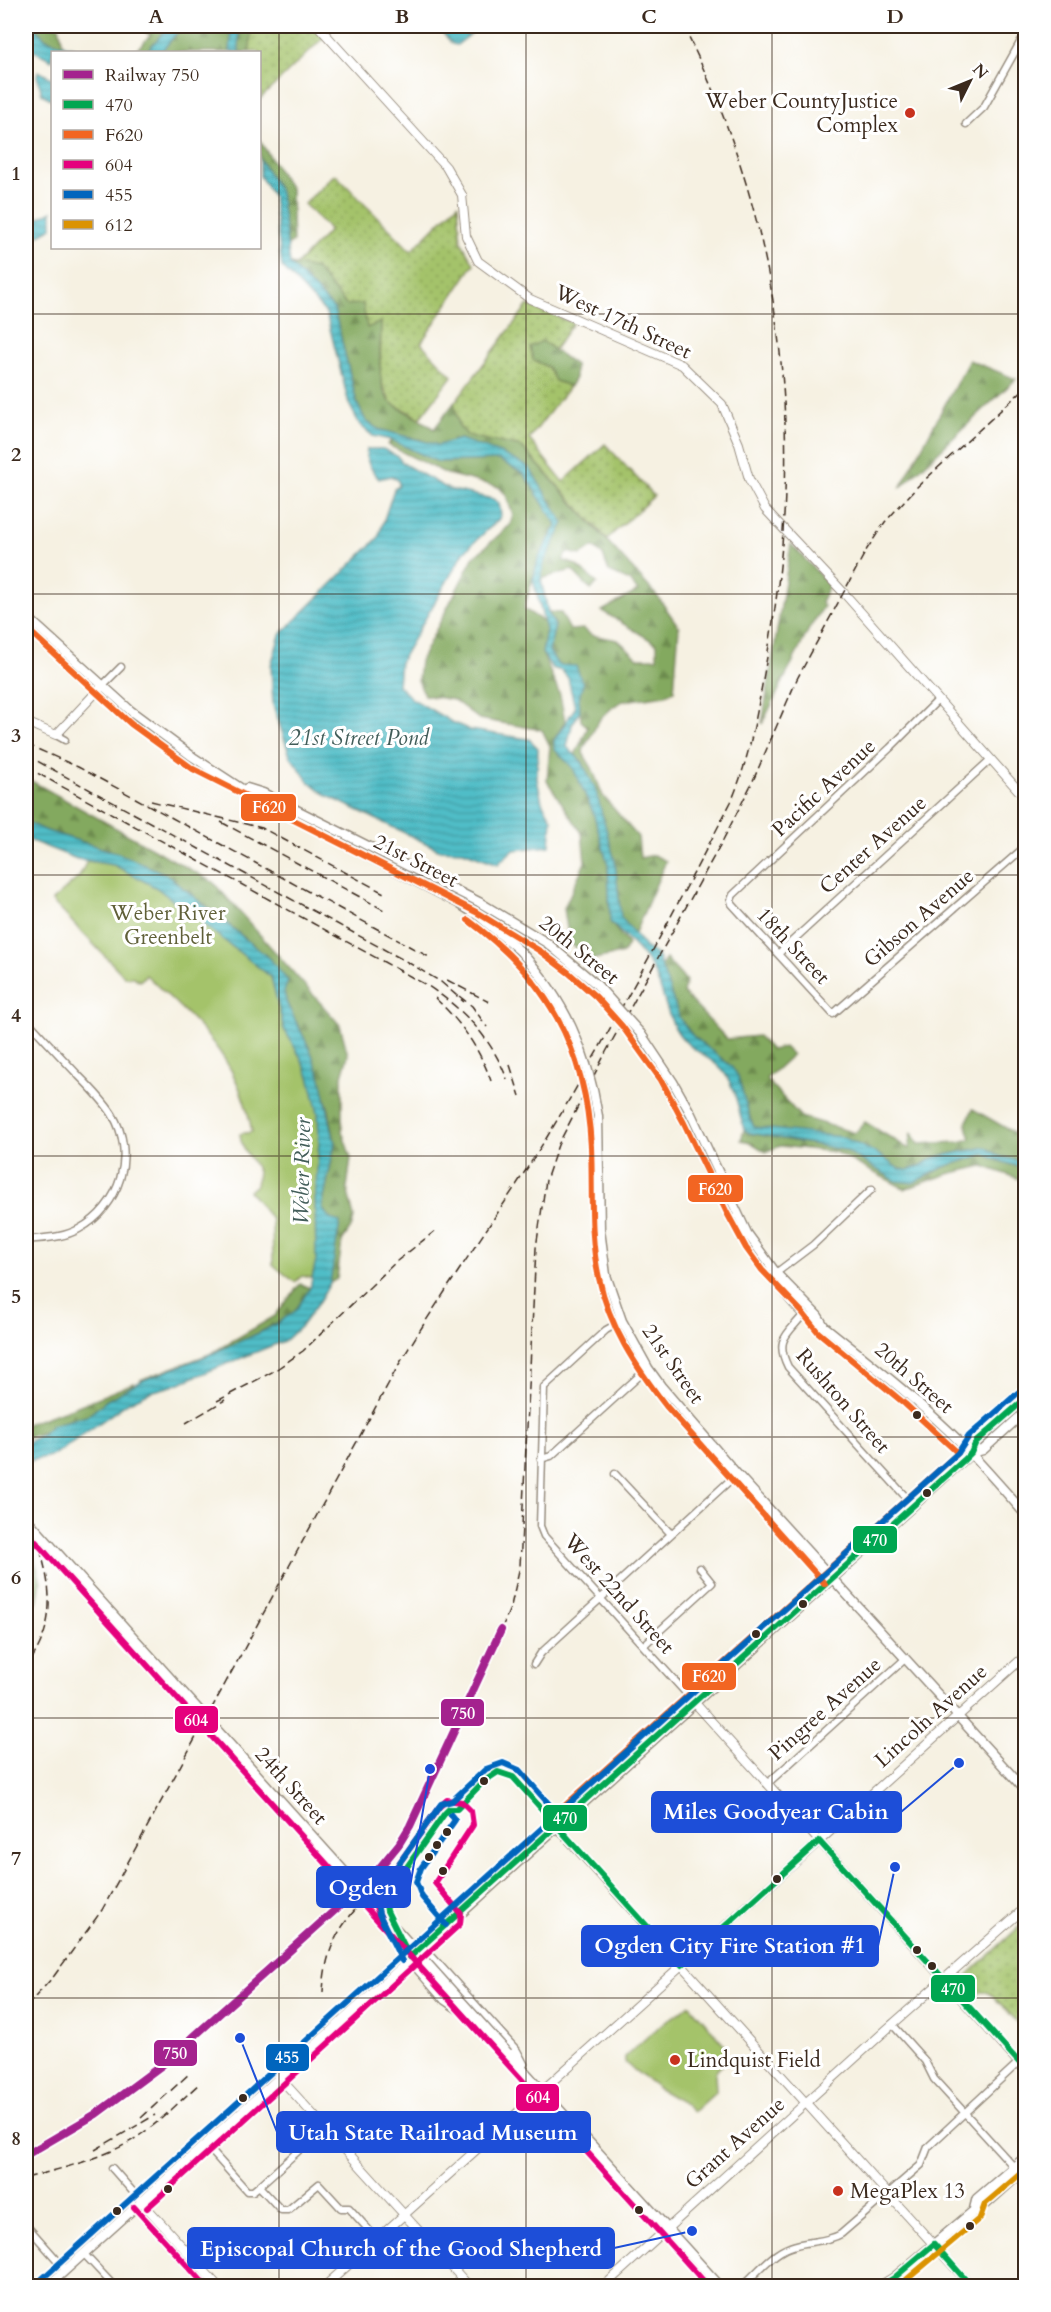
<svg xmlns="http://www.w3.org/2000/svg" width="1051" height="2312" font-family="Cardo,serif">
  <defs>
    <pattern id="green-dots" width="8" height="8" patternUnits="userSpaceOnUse" patternTransform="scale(1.5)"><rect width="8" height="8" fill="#a4c36b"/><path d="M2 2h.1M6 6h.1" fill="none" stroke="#879f57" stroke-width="1.8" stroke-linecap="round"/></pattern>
    <pattern id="forest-firs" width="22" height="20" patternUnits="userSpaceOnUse" patternTransform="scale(1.5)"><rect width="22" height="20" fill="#83a95f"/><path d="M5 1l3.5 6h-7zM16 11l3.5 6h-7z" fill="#6c8a4e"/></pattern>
    <pattern id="water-rules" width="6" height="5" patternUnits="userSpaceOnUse" patternTransform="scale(1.5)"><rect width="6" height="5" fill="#4fbdc7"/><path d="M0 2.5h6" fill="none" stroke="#439aa1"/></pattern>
  </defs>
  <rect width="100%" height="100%" fill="#fff"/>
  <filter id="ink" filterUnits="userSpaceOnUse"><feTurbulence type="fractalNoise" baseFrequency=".0167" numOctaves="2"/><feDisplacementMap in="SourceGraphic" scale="12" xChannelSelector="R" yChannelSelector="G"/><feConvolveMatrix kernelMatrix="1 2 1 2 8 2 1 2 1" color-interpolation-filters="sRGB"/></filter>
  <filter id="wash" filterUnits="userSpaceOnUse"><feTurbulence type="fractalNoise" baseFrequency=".008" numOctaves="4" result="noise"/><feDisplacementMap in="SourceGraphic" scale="24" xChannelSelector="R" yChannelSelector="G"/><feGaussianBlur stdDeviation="1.35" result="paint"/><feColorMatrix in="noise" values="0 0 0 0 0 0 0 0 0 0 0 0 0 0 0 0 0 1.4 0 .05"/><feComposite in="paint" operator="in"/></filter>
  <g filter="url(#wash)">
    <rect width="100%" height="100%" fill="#f6f1e2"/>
    <!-- green -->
    <path fill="url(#green-dots)" stroke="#707644" stroke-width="1.5" d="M236 26H314L324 37 260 99V52H239V32Z
      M335 174 411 251 458 204 461 241 474 264 421 343 452 376 420 418 391 403 380 379 381 323 367 328 316 270 296 265 330 230 304 204Z
      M528 305 573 323 554 350 542 341 533 360 548 367 555 381 570 386 529 439 563 482 605 444 654 496 607 539 522 447 468 436 459 426 454 403Z
      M1021 1925 1025 1929V2030L991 1994 984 1991 974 1995 962 1980Z"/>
    <!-- forest -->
    <path fill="url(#forest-firs)" stroke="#5f6a3e" stroke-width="1.5" d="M33 26H59L63 45 46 39Z
      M146 26H169L146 52H134L151 35 140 29Z
      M183 26H220L231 35 230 52H161Z
      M236 26H251L250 52H239V32Z
      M260 141 291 190 293 242 287 246 280 192 260 159Z
      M290 264 316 269 346 305 363 304 367 328 381 322C381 343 374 391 393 404 407 413 421 419 434 429L454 403 459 426 468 436 522 447 658 597 679 627 674 691 666 695 623 701 614 706 600 719 584 748 583 753 592 768 603 796 638 837 640 858 654 855 666 861 634 935 620 917 615 861 583 762 575 755 588 727 581 721 579 698 583 684 558 665 549 651 555 626 548 612 561 613 570 630 584 629 591 635 618 640 638 658H657V644L602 611 638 591 630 581 609 572 603 555 593 547 581 555 567 552 563 560 576 565 597 583 591 590 572 570 541 579 544 563 563 523 529 467 461 439 438 445 378 429 366 421 357 403 334 309Z
      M542 341 575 365V378L570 386 555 381 548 367 533 360 530 347Z
      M969 360 1016 379 900 488Z
      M391 440 438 462 499 460 524 474 557 525 538 559 524 609 544 622 546 630 542 653 560 695 565 721 554 740V749L573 768 593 812 608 865 610 922 628 944 623 953 590 960 569 942 564 908 585 862 582 833 547 781 550 746 542 730 479 719 454 700 424 695 418 680 420 661 473 558 510 525 513 515 506 495 499 487 447 474 388 445Z
      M791 544 829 585 821 602 824 606 809 629 762 724Z
      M26 778 213 882 340 1025 348 1055 342 1076V1131L351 1158 347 1188 354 1217 352 1226 342 1241 337 1279 330 1283V1219L322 1208 335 1143 329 1110 310 1049 287 1004 284 992 270 959 200 901 118 853 47 831 26 822Z
      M666 959 686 981 683 993 727 1039 758 1036 771 1050 784 1047 792 1055 766 1079 801 1117 855 1133 865 1122 909 1149 911 1133 919 1144 959 1142 971 1139 966 1123 973 1109 1025 1139V1162L999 1156 985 1147 935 1157 920 1166 908 1170 899 1169 878 1154 786 1132 754 1127 731 1066 693 1036 680 1019 661 966Z
      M744 1130 750 1133 845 1150 896 1181 924 1178 944 1167 985 1154 994 1159 1025 1169V1181L983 1166 948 1174 905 1189 835 1152 780 1146 766 1152 750 1142 741 1140Z
      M300 1284 310 1288C306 1295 301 1305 295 1311 280 1326 159 1380 140 1380L210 1354 275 1316Z
      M134 1383 133 1387 107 1400 90 1414 26 1438V1424L75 1407Z
      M26 1531 41 1581 37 1602 26 1606Z"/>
    <!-- pitch -->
    <path fill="#a4c36b" stroke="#707644" stroke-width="1.5" d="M87 861 114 865 157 888 271 977 284 1029 301 1058 309 1076 318 1113 319 1141 315 1200 316 1260 312 1278 302 1276 295 1282 273 1265 272 1220 249 1191 256 1185 258 1172C252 1157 241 1151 240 1134L252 1132C238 1055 199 1026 146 975L140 981 133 977H125L52 901 79 877Z
      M690 2005 724 2044 725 2062 715 2072 716 2091 693 2112 682 2102 659 2089 625 2063V2057L657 2028Z"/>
    <!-- water -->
    <path fill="url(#water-rules)" stroke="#457472" stroke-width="1.5" d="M26 26H33L46 39 86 52H52V60L26 47Z
      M169 26H183L161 52H146Z
      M220 26H236L239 32V52H230L231 35Z
      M437 26H481L457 45 452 44Z
      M38 71 52 78V100L42 94 37 76Z
      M260 159 280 192 290 264 334 309 357 403 366 421 378 429 438 445 460 439 500 453 529 467 564 523 544 563 541 579 548 612 555 626 549 651 558 665 576 666 583 684 579 698 580 711 572 725 567 747 582 762 595 788 615 861 621 917 645 947 657 955 680 1019 693 1036 731 1066 738 1076 750 1118 754 1127 843 1137 878 1154 899 1169 908 1170 920 1166 935 1157 986 1147 999 1156 1025 1162V1169L994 1159 985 1154 944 1167 913 1183 896 1181 845 1150 750 1133 744 1130C739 1111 735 1085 722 1070 711 1057 692 1051 682 1038 668 1022 665 998 657 979 648 956 627 939 610 922L608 865 593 812 573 768 554 749V740L575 708 568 678 562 671 552 668 542 653 546 630 533 580 538 559 557 525 524 474 499 460 438 462 391 440 373 436 360 425 349 404 326 313 282 267 273 197 260 176Z
      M52 211V228L26 242V225Z
      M367 449H383L397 456 404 464 448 489 493 499 499 503 501 515 498 520 464 552 400 662 398 685 411 698 450 721 470 730 529 739 538 748 537 779 542 802 552 819 550 846 513 850 498 864 463 851 440 850 328 796 309 782 290 756 273 705 271 665 280 635 378 538 394 489 399 486 398 480 391 476 379 479C372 471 364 460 367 449Z
      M26 822 47 831 118 853 166 874 270 959 288 981 284 992 287 1004 310 1049 321 1078 335 1143 322 1208 330 1219 340 1222 330 1283 321 1299 302 1325 286 1340 172 1386 150 1392 129 1402 54 1455 26 1462V1443L42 1434 52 1425 90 1414 107 1400 141 1381 206 1356 259 1333 276 1324 295 1311 310 1288 316 1260 315 1200 319 1141 318 1113 309 1076 301 1058 284 1029 271 977 157 888 114 865 77 859 26 839Z"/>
  </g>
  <g filter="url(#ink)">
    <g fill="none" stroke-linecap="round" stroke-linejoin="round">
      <!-- minor casing -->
      <g stroke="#988e80" stroke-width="9">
        <path id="minor" d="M966 124 984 107 1026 32
          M102 686 121 667
          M938 700 890 748 733 895 731 900 732 904 833 1014 1026 846
          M56 735 65 740
          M778 954 990 760
          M26 1019C43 1038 61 1057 79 1076 91 1088 103 1100 112 1114 137 1154 120 1207 79 1229 63 1238 44 1238 26 1240
          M776 1273 813 1245 872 1189
          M804 1314C788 1334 774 1339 788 1367L913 1505
          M622 1321 606 1330 544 1387 540 1526 544 1536 694 1702
          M541 1459 551 1456 648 1368
          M615 1474 671 1534
          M644 1645 712 1583 700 1568
          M534 1664 541 1653 737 1474
          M767 1784 905 1659
          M892 2024 925 2061 934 2079 1014 2167
          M205 2144 247 2191H253L259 2186 281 2210H288L319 2184 341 2208H349L377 2239
          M112 2168 141 2201
          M259 2186 306 2144
          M26 2225 66 2270
          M84 2254 114 2286
          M742 2286C756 2274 772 2253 790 2247 807 2240 826 2243 841 2234L921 2165 928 2147 1018 2063"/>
      </g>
      <!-- tertiary casing -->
      <g stroke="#988e80" stroke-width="10">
        <path id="tertiary" d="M318 26 446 167 462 195 466 236 478 261 530 299 682 365 722 404 739 444 749 479 765 509 843 592 1026 799
          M26 722 56 735 102 686
          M694 1702 1026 2071
          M556 1826 971 2286
          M279 2077 469 2286
          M141 2201 218 2286
          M325 2286 1026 1655
          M604 2286 886 2030 1026 1907"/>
      </g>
      <!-- secondary casing -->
      <g stroke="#988e80" stroke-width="11">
        <path id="secondary" d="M26 616 131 711 193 757 259 800 458 903 480 917 520 951
          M247 788 263 793 479 902 547 943
          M641 1034 673 1082 691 1114 747 1233 776 1273 818 1316 824 1326
          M598 1116 600 1230 606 1275 622 1321 648 1368 661 1386 737 1474 1026 1791
          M776 1273 774 1280C788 1296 802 1319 824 1326 870 1363 918 1400 961 1443 983 1466 1004 1490 1026 1515
          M971 1453 983 1450 1026 1411
          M422 1947 516 2051 523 2064
          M410 1957 417 1968 445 2000 464 2013 506 2060 515 2067
          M508 2053 720 2286
          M48 2286 964 1460 971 1453 976 1442 1026 1398"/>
      </g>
      <!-- primary casing -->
      <g stroke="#988e80" stroke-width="12">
        <path id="primary" d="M974 2211 977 2199 1026 2157
          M881 2286 894 2278 974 2211 981 2208 1026 2168"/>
      </g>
      <!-- minor -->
      <use href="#minor" stroke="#fff" stroke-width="6"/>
      <!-- tertiary -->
      <use href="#tertiary" stroke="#fff" stroke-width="8"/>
      <!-- secondary -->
      <use href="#secondary" stroke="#fff" stroke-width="8"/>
      <!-- primary -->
      <use href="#primary" stroke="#fff" stroke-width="9"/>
      <!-- rail -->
      <path stroke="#3b2a1e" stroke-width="1.5" stroke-dasharray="9 4.5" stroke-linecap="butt" d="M26 744 78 767 431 958
        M26 755 409 963 441 982 464 1002
        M26 767 428 986C464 1010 491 1037 507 1079
        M151 801 262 828 384 893
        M221 822 386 911
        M447 980 489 1002
        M459 996 472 1006 487 1027
        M435 998C460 1021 480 1049 491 1081
        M510 1065 520 1096
        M217 1401 274 1371 303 1351 397 1261 435 1231
        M186 1423 225 1400
        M26 1510C46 1565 66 1614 26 1667
        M501 1630 511 1606 520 1566 536 1248 546 1180 558 1145 606 1052 723 840 752 783 797 679 867 549 885 522 918 486 1026 387
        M323 1992C326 1937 346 1919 381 1882
        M26 2007 54 1976 102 1910 398 1366C445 1287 499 1214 547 1137 613 1028 672 915 731 802 751 755 758 707 767 657 807 439 784 225 683 26
        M141 2118 190 2073
        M95 2150 155 2115
        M26 2178C66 2167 109 2158 143 2133 163 2119 181 2100 199 2084"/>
      <!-- secondary-bridge casing -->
      <g stroke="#988e80" stroke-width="11" stroke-linecap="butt">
        <path id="secondary-bridge" d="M547 943 596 984 641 1034
          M520 951C564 999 588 1052 598 1116
          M26 1518 508 2053"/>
      </g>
      <!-- secondary-bridge -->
      <use href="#secondary-bridge" stroke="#fff" stroke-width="8"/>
      <!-- bus-1 casing -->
      <g stroke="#fff" stroke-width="10">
        <path id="bus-1" d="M819 1841 1026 2070
          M410 1957 964 1460 971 1453 976 1442 1026 1398
          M410 1957 387 1911 385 1898 445 1813 449 1809H457L483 1782 498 1772 513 1777 682 1965
          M682 1965 819 1841
          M934 2244 971 2286
          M881 2286 894 2278 934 2244"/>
      </g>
      <!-- bus-2 casing -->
      <g stroke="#fff" stroke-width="10">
        <path id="bus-2" d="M26 628 131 724 193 769 476 912 540 951 569 973 596 997 622 1026 661 1080 684 1123 727 1213 746 1248 762 1270 802 1312 818 1332 905 1404 958 1453 550 1819
          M468 920C547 978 586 1048 591 1147 593 1191 589 1235 599 1278 609 1327 636 1367 666 1406L825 1584"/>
      </g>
      <!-- bus-3 casing -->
      <g stroke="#fff" stroke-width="10">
        <path id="bus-3" d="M26 1531 708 2286
          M134 2207 206 2286
          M147 2208 460 1924 461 1914 435 1883 473 1825 471 1811 462 1802 447 1800 439 1807 378 1893 376 1907 384 1925"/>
      </g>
      <!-- bus-4 casing -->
      <g stroke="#fff" stroke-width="10">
        <path id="bus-4" d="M446 1925 422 1897 416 1882 421 1868 455 1820 451 1815
          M402 1961 379 1914 376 1896 441 1804 452 1801 486 1769 503 1763 519 1770 563 1820
          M42 2279 958 1453 969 1436 1020 1391"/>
      </g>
      <!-- bus-5 casing -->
      <g stroke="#fff" stroke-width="10">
        <path id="bus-5" d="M899 2286 980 2218 985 2204 1026 2169"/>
      </g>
      <!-- bus-1 -->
      <use href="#bus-1" stroke="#00a651" stroke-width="6"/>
      <!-- bus-2 -->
      <use href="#bus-2" stroke="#f26522" stroke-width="6"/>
      <!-- bus-3 -->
      <use href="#bus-3" stroke="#e5007d" stroke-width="6"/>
      <!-- bus-4 -->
      <use href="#bus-4" stroke="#0065bd" stroke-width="6"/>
      <!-- bus-5 -->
      <use href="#bus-5" stroke="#db9304" stroke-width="6"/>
      <!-- rail-1 casing -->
      <g stroke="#fff" stroke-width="12">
        <path id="rail-1" d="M26 2155 96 2114 162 2065 372 1877 399 1844 410 1826 501 1630"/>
      </g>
      <!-- rail-1 -->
      <use href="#rail-1" stroke="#a4228e" stroke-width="8"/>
    </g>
  </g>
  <!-- grid -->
  <path fill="none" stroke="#3b2a1e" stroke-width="1.5" stroke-opacity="0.55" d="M279 26V2286M526 26V2286M772 26V2286M26 314H1026M26 594H1026M26 875H1026M26 1156H1026M26 1437H1026M26 1718H1026M26 1998H1026"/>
  <!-- markers -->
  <g fill="#c8321e" stroke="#fff" stroke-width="2">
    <circle cx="910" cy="113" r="6"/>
    <circle cx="675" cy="2060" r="6"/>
    <circle cx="838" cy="2191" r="6"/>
  </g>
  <g fill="#3b2a1e" stroke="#fff" stroke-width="2">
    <circle cx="917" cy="1415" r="5"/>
    <circle cx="927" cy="1493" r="5"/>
    <circle cx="803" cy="1604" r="5"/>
    <circle cx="756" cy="1634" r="5"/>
    <circle cx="484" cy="1781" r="5"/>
    <circle cx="447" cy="1832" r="5"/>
    <circle cx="437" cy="1845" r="5"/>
    <circle cx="429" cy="1857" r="5"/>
    <circle cx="443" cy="1871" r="5"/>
    <circle cx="777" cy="1879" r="5"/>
    <circle cx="917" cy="1950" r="5"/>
    <circle cx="932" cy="1966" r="5"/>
    <circle cx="243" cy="2098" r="5"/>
    <circle cx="168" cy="2189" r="5"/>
    <circle cx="639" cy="2210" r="5"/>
    <circle cx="117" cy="2211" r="5"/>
    <circle cx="970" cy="2226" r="5"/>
  </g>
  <g text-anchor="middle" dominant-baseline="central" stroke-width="6" stroke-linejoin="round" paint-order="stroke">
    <!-- poi labels -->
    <g font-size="21" fill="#3b2a1e" stroke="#fff" text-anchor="start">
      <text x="898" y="101" text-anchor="end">Weber CountyJustice<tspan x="898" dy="24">Complex</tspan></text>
      <text x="687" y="2060">Lindquist Field</text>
      <text x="850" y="2191">MegaPlex 13</text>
    </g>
    <!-- street labels -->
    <g font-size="21" fill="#3b2a1e" stroke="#fff">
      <text transform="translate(623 322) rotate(25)">West 17th Street</text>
      <text transform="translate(824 788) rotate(-43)">Pacific Avenue</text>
      <text transform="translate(873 845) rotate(-42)">Center Avenue</text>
      <text transform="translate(416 861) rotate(27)">21st Street</text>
      <text transform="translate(919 918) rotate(-41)">Gibson Avenue</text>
      <text transform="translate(793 946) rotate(47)">18th Street</text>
      <text transform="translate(579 950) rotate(39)">20th Street</text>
      <text transform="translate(673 1364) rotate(55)">21st Street</text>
      <text transform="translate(914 1378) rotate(41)">20th Street</text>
      <text transform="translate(843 1401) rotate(49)">Rushton Street</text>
      <text transform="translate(619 1594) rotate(48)">West 22nd Street</text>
      <text transform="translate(825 1709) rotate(-42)">Pingree Avenue</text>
      <text transform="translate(931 1716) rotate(-42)">Lincoln Avenue</text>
      <text transform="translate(291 1786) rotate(48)">24th Street</text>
      <text transform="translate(735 2143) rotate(-42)">Grant Avenue</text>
    </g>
    <!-- park labels -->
    <g font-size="21" fill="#606039" stroke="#fff">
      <text x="168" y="913">Weber River<tspan x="168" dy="24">Greenbelt</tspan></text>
    </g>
    <!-- water labels -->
    <g font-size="22" font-style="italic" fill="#425d59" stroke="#fff">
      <text x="359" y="738">21st Street Pond</text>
      <text transform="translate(302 1171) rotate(-89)">Weber River</text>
    </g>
  </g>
  <!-- callouts -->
  <path fill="none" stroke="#1d4ed8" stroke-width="2" d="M959 1763L901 1812M430 1769L410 1887M895 1867L878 1946M240 2038L277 2132M692 2231L614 2248"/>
  <g fill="#1d4ed8" stroke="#fff" stroke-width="2">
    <circle cx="959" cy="1763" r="6"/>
    <circle cx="430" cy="1769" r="6"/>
    <circle cx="895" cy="1867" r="6"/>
    <circle cx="240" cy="2038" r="6"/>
    <circle cx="692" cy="2231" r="6"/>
  </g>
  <g fill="#1d4ed8" stroke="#1d4ed8" stroke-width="2">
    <rect x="652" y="1792" width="249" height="40" rx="6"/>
    <rect x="317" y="1867" width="93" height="40" rx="6"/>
    <rect x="582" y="1926" width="296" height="40" rx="6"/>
    <rect x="277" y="2112" width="313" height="40" rx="6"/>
    <rect x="188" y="2228" width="426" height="40" rx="6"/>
  </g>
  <g font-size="22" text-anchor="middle" font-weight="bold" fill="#fff">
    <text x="776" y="1819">Miles Goodyear Cabin</text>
    <text x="363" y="1895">Ogden</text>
    <text x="730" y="1953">Ogden City Fire Station #1</text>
    <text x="433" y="2140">Utah State Railroad Museum</text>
    <text x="401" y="2256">Episcopal Church of the Good Shepherd</text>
  </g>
  <g stroke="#fff" stroke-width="2">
    <rect x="240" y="793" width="57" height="29" rx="6" fill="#f26522"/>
    <rect x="687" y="1174" width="57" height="29" rx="6" fill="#f26522"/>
    <rect x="852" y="1525" width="46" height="29" rx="6" fill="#00a651"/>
    <rect x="681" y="1662" width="56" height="29" rx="6" fill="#f26522"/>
    <rect x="440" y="1698" width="45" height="29" rx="6" fill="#a4228e"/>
    <rect x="174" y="1705" width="45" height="29" rx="6" fill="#e5007d"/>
    <rect x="542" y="1804" width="46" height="28" rx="6" fill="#00a651"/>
    <rect x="930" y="1974" width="46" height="29" rx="6" fill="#00a651"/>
    <rect x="153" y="2039" width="45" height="28" rx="6" fill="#a4228e"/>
    <rect x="265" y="2043" width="45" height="29" rx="6" fill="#0065bd"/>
    <rect x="515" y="2083" width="45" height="29" rx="6" fill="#e5007d"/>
  </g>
  <g font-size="16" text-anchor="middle" font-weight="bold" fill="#fff">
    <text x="269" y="813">F620</text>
    <text x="715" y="1195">F620</text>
    <text x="875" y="1546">470</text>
    <text x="709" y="1682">F620</text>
    <text x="463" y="1719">750</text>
    <text x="196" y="1726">604</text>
    <text x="565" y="1824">470</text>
    <text x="953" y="1995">470</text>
    <text x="175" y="2059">750</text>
    <text x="287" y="2063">455</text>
    <text x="538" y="2103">604</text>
  </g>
  <!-- margin -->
  <rect width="1051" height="2312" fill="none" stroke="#fff" stroke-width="66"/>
  <!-- legend -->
  <rect x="51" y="51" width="210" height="198" fill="#ffffff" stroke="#b1aaa5" stroke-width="1.5"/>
  <rect x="63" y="70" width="30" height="9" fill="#a4228e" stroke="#b1aaa5" stroke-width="1.5"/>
  <text x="105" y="81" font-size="18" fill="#3b2a1e">Railway 750</text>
  <rect x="63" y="100" width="30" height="9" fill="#00a651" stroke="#b1aaa5" stroke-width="1.5"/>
  <text x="105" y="111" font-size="18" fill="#3b2a1e">470</text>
  <rect x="63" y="130" width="30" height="9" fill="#f26522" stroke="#b1aaa5" stroke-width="1.5"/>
  <text x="105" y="141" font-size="18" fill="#3b2a1e">F620</text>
  <rect x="63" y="160" width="30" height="9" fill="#e5007d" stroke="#b1aaa5" stroke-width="1.5"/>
  <text x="105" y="171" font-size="18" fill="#3b2a1e">604</text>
  <rect x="63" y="190" width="30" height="9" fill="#0065bd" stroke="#b1aaa5" stroke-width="1.5"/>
  <text x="105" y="201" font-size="18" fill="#3b2a1e">455</text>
  <rect x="63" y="220" width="30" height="9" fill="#db9304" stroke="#b1aaa5" stroke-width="1.5"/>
  <text x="105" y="231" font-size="18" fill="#3b2a1e">612</text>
  <!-- north arrow -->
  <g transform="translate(970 81) rotate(47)" stroke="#ffffff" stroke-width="4.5" paint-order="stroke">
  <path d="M0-4.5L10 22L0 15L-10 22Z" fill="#3b2a1e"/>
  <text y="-9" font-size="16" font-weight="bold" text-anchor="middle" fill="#3b2a1e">N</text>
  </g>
  <rect x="33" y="33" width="985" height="2246" fill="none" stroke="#3b2a1e" stroke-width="2"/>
  <g font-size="20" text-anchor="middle" font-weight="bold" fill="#3b2a1e">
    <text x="156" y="23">A</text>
    <text x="402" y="23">B</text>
    <text x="649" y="23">C</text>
    <text x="895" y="23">D</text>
    <text x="16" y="180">1</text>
    <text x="16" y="461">2</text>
    <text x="16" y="742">3</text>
    <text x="16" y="1022">4</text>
    <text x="16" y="1303">5</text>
    <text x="16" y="1584">6</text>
    <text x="16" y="1865">7</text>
    <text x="16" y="2145">8</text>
  </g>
</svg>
